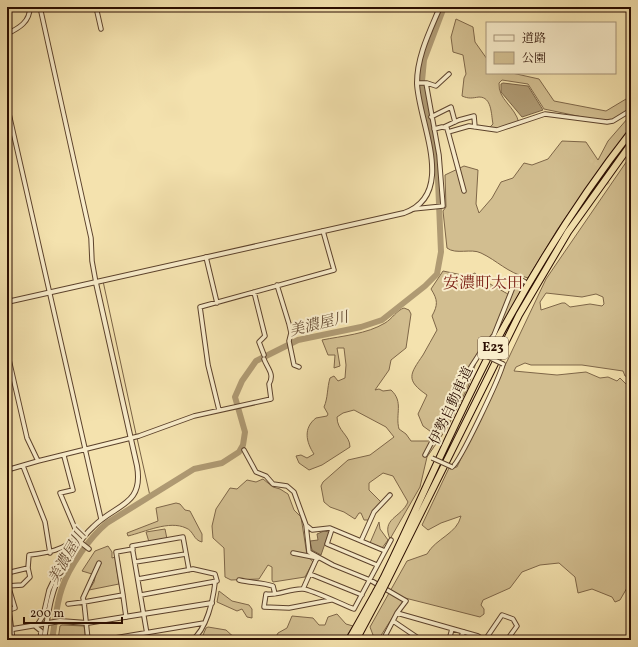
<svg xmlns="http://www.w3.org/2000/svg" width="638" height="647" font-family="Vollkorn,'Noto Serif JP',serif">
  <rect width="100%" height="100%" fill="#f4e2ae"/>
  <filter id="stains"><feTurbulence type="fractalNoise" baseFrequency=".005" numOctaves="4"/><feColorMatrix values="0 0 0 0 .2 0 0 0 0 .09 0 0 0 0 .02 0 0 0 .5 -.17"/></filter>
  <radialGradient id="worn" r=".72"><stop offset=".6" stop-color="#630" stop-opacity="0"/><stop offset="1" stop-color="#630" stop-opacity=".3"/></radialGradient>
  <!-- green -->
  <path fill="#d2be90" stroke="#7e6648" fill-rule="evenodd" d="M456 19 473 27 475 42 487 59V73H512L539 79 554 101 606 111 631 96V109L613 121 606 122 544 109 528 84 502 80 499 83C498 100 515 106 519 123 509 127 499 133 490 127L493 124C491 114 492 97 479 97 472 98 469 99 462 96L464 78 466 74 463 55 453 52 451 37Z
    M628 118 631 119V129L603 164 557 230 528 278C506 272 498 261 481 253 471 248 456 255 447 248L443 211 446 207 445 175 464 166 478 170 476 204 479 213 492 198 501 182 513 178 524 163 532 165 548 159 562 141 586 142 598 160 608 141Z
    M631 155V378L625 376 623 371 582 365H531L525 363 516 367 514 371 557 375 586 372 600 378 608 377 617 381 620 378 627 385 631 397V581L620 600 615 602 612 597 592 589 578 593 575 577 559 563 540 565 522 572 510 588 483 600 481 605 484 609V614L480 617 405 598 378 640H370L373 635 370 627 407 561 427 554C436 538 457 534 461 516L441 523 428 530 422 525 449 468 457 467 546 279ZM546 293 582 297 596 294 603 297 604 304 602 306 590 304 570 307 565 303H562L541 310 540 302Z
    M443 271 467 276 475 273C484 282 500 289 511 296L517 281 524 284 503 324 480 350 468 387 447 428 427 457 420 487 390 539C381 518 401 518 408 502L393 476 383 473 369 483V490L381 502 372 513 369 520H364L361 513H359L355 519 344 512 330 507 324 502 321 486 323 482 348 460 370 455 394 437 386 427 354 410 343 413 337 417C337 431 350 435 350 447L322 465 309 470 299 463 296 456 301 455 307 458 314 454C306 442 303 428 316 418L327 416 328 414 324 407C328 398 327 388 330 378L334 376 338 381 345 378 346 365 344 348H337L340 366 334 368 335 355H328L322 340C342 336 367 334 385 323 392 319 397 310 404 308L409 310 411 314 406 348 391 360 389 370 375 390 379 389 383 391 391 390C404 402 395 414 399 429L406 434 411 441H428L433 439 434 434 423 426 418 414 427 395C405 380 410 374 423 355 428 347 432 338 437 330L432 316C438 305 438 300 431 289Z
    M263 479 273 487 280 489 288 494 294 510 301 517 307 555 313 562 305 577 273 582 272 580V567L268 565 259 579 231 580 225 577 224 548 213 538 212 526 216 509 230 488 237 489 247 480 256 482Z
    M176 503 180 504 185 510 190 511 202 534V542C193 540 194 531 186 528 169 520 145 532 128 536L127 533 158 521 156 508Z
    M379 522 380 529 388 540 382 548 370 543Z
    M165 529 167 539 149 542 146 532Z
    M108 546 112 552V558L115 557 119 584 89 590 94 582 97 568 101 564 100 561 92 574 82 571 95 551Z
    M219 591 232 601 249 605 252 609V618L247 617 242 609 237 611 217 602Z
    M337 614 346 624 353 626 344 640H274L278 633 287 628 292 616 313 618 319 625H325L328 617Z
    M62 625 84 626 86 640H58L60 626Z
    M208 627 226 630 237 640H201L206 628Z"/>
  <!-- water -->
  <path fill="#af9a73" stroke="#7a6245" d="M503 83 528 86 543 110 522 117 501 92V84Z
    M324 531 329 532 321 555 312 550 310 541 318 540 317 534Z"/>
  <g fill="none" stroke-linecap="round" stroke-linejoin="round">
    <!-- stream -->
    <path stroke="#7a6245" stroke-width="1" d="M103 281 136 434
      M137 438 150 496"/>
    <!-- river -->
    <path stroke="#af9a73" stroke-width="6" d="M52 640C55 623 56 605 62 588 69 567 90 537 107 523L194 469 222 463 239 452 243 445 245 432 235 397 242 381 256 361 298 340 361 327 382 320 425 286 437 274 441 252 437 156 424 102 422 81 424 60 444 7"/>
    <!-- minor-tunnel -->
    <path stroke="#d6c294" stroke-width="3.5" stroke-dasharray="3.5 2" stroke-linecap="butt" d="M590 160 596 164 609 185"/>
    <!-- minor casing -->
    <g stroke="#5c422c" stroke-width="5.5">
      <path id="minor" d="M40 7 91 238 92 261 96 283
        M96 7 101 29
        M7 34C19 28 30 22 30 7
        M417 83H427L436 86 449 74
        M7 105 101 519
        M431 117 451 107 455 122
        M444 127 459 120 474 116 475 127
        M434 129 442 127 447 128 464 191
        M448 132 469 126 497 130 545 114 607 122 613 121 631 110
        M413 209 443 206 439 155 426 83
        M206 257 217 303
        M277 285 289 324 291 333 289 341 294 365 299 367
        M254 292 265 336 259 342 264 355
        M7 351 27 438 38 461
        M219 410 208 365 200 307 334 270 323 231
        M244 450 256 472 266 476 273 484 287 486 294 492 306 525 309 552 333 565 370 580 406 601 397 613 383 640
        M425 455 471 367 480 353 494 335 517 277 525 282
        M64 456 73 490 60 493 79 538
        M23 466 45 522 50 553
        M452 467C459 464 500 377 503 364
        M7 470 38 461 139 436 194 416 271 399 269 384C275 374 267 368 264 359
        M306 525 312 530 330 528 385 551
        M332 529 327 544 377 565
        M361 541 374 512 390 495
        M80 542 89 549
        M293 553 318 558
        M135 562 186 554
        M7 573 28 568
        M310 574 362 595
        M138 579 193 569 215 574 217 581 141 595
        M239 580C251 583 262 582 273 586L275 594
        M8 585 15 608 9 610 13 640
        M7 586 22 585 30 577 28 568 29 555C48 553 63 550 78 537
        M303 589 316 560 318 558
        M123 595 126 617
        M331 600 289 608 264 607 266 594C278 596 291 588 303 589 313 590 343 605 354 609L391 540
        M68 604 84 602 83 598 99 563
        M397 613 478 636 484 640
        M393 621 421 640
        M40 640 41 631 36 627 43 616 49 590 58 571 74 544 73 542
        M88 640 84 602 123 595 116 552 133 549
        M103 640 204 623
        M148 640 132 546 183 537 189 570
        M192 640C207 629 213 600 215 583
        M449 640 452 629
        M485 640 502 615 513 619 517 626 507 640"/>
    </g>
    <!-- tertiary casing -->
    <g stroke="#5c422c" stroke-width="6">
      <path id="tertiary" d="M7 302 404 213C458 194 418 121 417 83 417 56 430 31 440 7
        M7 630 60 621 87 623 212 603
        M44 640C48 615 50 592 63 569 71 555 80 539 93 527 115 504 144 506 137 466L96 283
        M461 640 463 632"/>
    </g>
    <!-- motorway casing -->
    <g stroke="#2a0d00" stroke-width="8">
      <path id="motorway" d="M383 579C422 499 456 417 498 338 537 266 580 197 631 132
        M387 581 519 315 568 232 631 144
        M349 640 376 592
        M356 640 380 595"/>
    </g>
    <!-- minor -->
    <use href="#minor" stroke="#f8ecca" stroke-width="3.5"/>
    <!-- tertiary -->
    <use href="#tertiary" stroke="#f8ecca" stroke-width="4"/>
    <!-- motorway -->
    <use href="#motorway" stroke="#f4e2ae" stroke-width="6"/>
    <!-- minor-bridge casing -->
    <g stroke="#5c422c" stroke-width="5.5" stroke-linecap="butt">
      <path id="minor-bridge" d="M480 353 503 364
        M432 458 452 467"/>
    </g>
    <!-- motorway-bridge casing -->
    <g stroke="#2a0d00" stroke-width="8" stroke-linecap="butt">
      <path id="motorway-bridge" d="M376 592 383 579
        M380 595 387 581"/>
    </g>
    <!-- minor-bridge -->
    <use href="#minor-bridge" stroke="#f8ecca" stroke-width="3.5"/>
    <!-- motorway-bridge -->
    <use href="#motorway-bridge" stroke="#f4e2ae" stroke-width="6"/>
  </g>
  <g text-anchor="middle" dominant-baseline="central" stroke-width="4" stroke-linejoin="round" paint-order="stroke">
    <!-- shield labels -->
    <rect fill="#f8ecca" stroke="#68503d" stroke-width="1" x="478" y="337" width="30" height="22" rx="3"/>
    <g font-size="13" font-weight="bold" fill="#2a0d00">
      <text x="493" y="348">E23</text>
    </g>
    <!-- street labels -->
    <g font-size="14" fill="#2a0d00" stroke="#f8ecca">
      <text transform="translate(452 406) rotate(-65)">伊勢自動車道</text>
    </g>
    <!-- water labels -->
    <g font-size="15" font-style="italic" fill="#664c34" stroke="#f8ecca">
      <text transform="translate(319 325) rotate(-14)">美濃屋川</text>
      <text transform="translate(68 557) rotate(-60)">美濃屋川</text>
    </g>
    <!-- quarter labels -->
    <g font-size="16" fill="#7a1f14" stroke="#f8ecca">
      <text x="483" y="284">安濃町太田</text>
    </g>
  </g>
  <!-- margin -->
  <rect width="638" height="647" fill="none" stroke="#f4e2ae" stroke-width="24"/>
  <rect x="8" y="8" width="622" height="631" fill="none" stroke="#2a0d00" stroke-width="2"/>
  <rect x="12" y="12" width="614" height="623" fill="none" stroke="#2a0d00"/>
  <!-- legend -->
  <rect x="486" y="22" width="130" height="52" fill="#f8ecca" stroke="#a69379"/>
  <rect x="494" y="35" width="20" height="6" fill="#f8ecca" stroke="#a69379"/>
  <text x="522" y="42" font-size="12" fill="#2a0d00">道路</text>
  <rect x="494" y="52" width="20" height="12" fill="#d2be90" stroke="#a69379"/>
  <text x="522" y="62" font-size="12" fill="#2a0d00">公園</text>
  <!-- scale -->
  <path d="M24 617v6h98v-6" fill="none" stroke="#2a0d00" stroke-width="2"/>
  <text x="30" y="617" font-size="12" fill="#2a0d00" stroke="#f8ecca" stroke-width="3" paint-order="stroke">200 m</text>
  <rect width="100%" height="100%" filter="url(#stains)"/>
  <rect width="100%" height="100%" fill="url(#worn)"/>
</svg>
